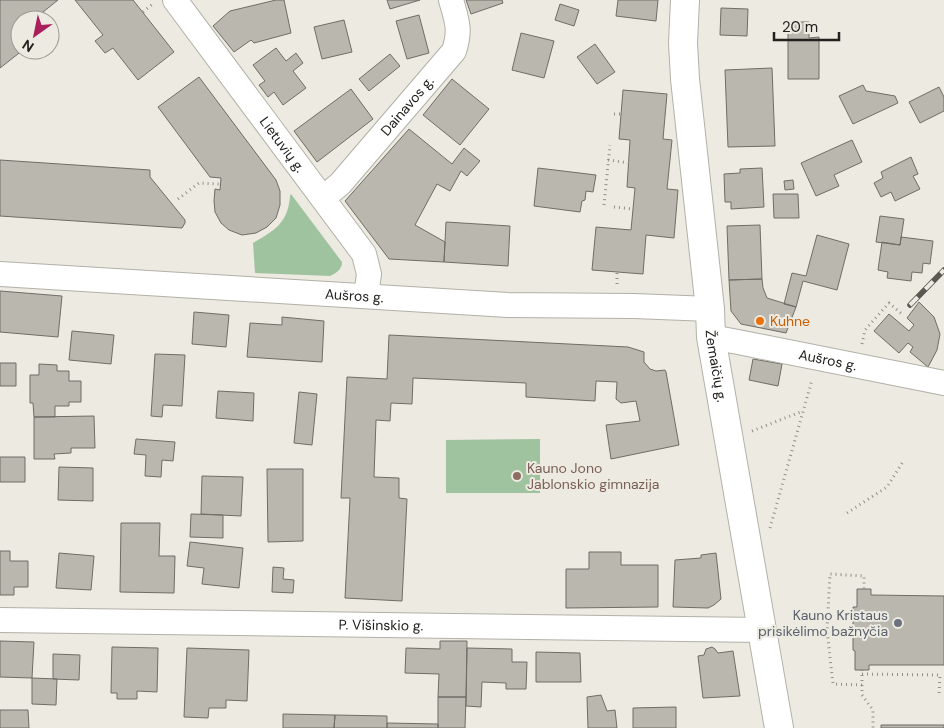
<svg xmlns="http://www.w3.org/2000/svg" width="944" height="728" font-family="'DM Sans',sans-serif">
  <rect width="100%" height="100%" fill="#edeae1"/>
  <!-- green -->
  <path fill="#a0c39f" d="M291 194 342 262C342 269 337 273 330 276L255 273 253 243C275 230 288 223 290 196Z
    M540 439V493H446V440Z"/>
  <!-- building -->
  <path fill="#bab7ae" stroke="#706d66" d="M0 0H58L43 12 50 20H20V50H23L0 68Z
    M75 0H133L174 52 138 80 113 48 105 53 95 41 103 35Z
    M276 0H284L291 33 254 43 251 40 234 52 213 26 230 11Z
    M387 0H420L390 9Z
    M466 0H502L503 3 471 14Z
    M618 0H658L656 21 616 16Z
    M560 4 579 10 574 26 555 20Z
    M721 8 748 9 747 36 720 35Z
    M419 15 429 53 407 59 396 21Z
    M344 20 352 52 322 59 314 27Z
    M788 22H809V38L819 37V79H788Z
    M521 33 554 41 544 78 512 70Z
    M595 44 615 72 597 84 577 57Z
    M276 48 286 61 296 53 303 63 293 71 306 88 283 105 274 92 268 97 259 85 265 81 253 65Z
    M390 54 400 66 369 91 359 79Z
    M772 68 775 146 728 147 725 70Z
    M199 77 276 180 280 191V205L276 218 267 227 256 233 242 235 229 230 221 223 215 212 214 201 215 189 220 190 221 178 210 177 158 107Z
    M452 79 489 109 460 145 423 115Z
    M863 85 866 91 895 96 898 103 853 124 839 96Z
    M939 87 944 97V111L920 123 909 102Z
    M351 89 373 119 317 162 294 131Z
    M623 90 667 94 663 139 672 140 667 189 678 190 674 238 646 235 643 274 592 270 596 227 631 230 635 188 627 187 630 140 619 139Z
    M409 129 452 164 464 148 480 161 467 176 461 171 450 191 437 184 415 225 445 242 444 262 389 259 345 201Z
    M852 140 862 162 834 175 839 186 816 196 801 163Z
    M911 157 918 174 913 176 920 189 895 201 891 192 881 197 874 183 883 178 881 172Z
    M0 160 150 170V177L185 220V223L182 228 0 216Z
    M538 168 596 175 593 192 586 191 585 200 582 201 580 212 534 206Z
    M762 168 764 207 731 209V202H725L724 174 740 173V169Z
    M793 180 794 189 785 190 784 181Z
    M773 194H798L799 218H774Z
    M880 216 904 219 900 245 876 242Z
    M446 222 510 226 508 266 444 262Z
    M760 225 762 279 729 280 727 226Z
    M817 235 849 244 837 290 803 281 796 307 784 304 792 273 806 276Z
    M901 237 933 241 930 264 923 263 922 273 912 272 911 281 887 278 888 272 878 270 882 242 900 245Z
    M762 279 763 288 767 298 796 307 786 333 741 324 731 311 729 280Z
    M0 291 62 296 58 337 0 332Z
    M919 302 934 317 940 334 937 350 928 367 910 352 913 347 908 343 899 353 874 331 889 314 909 331 914 325 907 318Z
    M194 312 229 315 226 347 192 344Z
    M282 317 324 321 322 362 247 357 250 323 282 325Z
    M72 331 114 335 111 364 69 360Z
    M389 335 628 347 644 352V362L650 369 656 371 665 370 666 372 679 445 611 459 606 425 640 421 636 401 621 403 616 399 617 382 596 381 595 401 526 397V383L413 378 412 404 391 403 390 421 376 420 374 477 399 478V498L407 499 402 601 345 598 350 498H341L347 377 387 379Z
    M155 354 185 355 182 406 163 405 162 417 151 416Z
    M753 359 782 364 778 386 749 380Z
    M0 363H16V386H0Z
    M39 364 57 365V371H69V381H81V402H69V406H55V417H34L33 403H30V375H39Z
    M218 391 254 393 253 421 216 418Z
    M299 392 317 394 312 445 294 443Z
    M94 416 95 448H71V453L54 454 55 459H34V417Z
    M136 439 175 442 173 461 162 460 161 477 145 476 146 455 134 454Z
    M0 457H25V482H0Z
    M59 467 93 468V501L58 500Z
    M267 469H303V541L268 542Z
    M202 476 243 477 241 516 201 514Z
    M191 514 223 515V538L190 537Z
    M121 523H160L159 556H175L174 593 120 592Z
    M190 542 243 548 239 588 202 584 204 568 187 566Z
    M0 551H10V561H28V587H14V595H0Z
    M589 552H621V565H658V607L566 608V569H589Z
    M59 553 94 556 91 590 56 588Z
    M716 553 721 599 714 605 708 608 673 607 675 560 701 558V555Z
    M273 567 284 568 283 579 294 580 293 593 272 592Z
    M857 589H871V595L944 596V665H869V670H855V651L853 650V607H857Z
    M0 641 34 642 32 678 0 677Z
    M440 641H467L466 697H438L439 674 405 673 406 648 440 649Z
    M112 647 158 648 157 692 137 691V699H117V693H111Z
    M712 647 715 649 718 653 733 651 740 696 703 698 698 656 704 655 706 649Z
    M187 648 249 650 247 701 226 700V708H209L208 718 184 717Z
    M467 648 512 649V662H527L526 689H506V683L482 682 481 707 466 706Z
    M536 652 580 653 581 682H536Z
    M53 654 80 655 79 680 53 679Z
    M32 678 57 679 56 705 32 704Z
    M601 695 607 711 615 710 617 728H588L587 697Z
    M438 697H466L465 728H438Z
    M676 707V728H633V708Z
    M0 710H28L29 728H0Z
    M283 714 335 715 334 728H283Z
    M335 715 387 716V728H334Z
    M387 723 438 724V728H387Z
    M881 725H944V728H881Z"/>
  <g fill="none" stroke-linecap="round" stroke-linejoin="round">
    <!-- minor casing -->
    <g stroke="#b2b0a7" stroke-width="26">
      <g id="minor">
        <path id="s1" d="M175 0 364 254 369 274 366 296"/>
        <path id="s2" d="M323 198 340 184 454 51C461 30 457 21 451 0"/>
        <path id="s3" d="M0 274 508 305 634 306 710 309"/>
        <path id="s4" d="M711 337 738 342 944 383"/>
        <path id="s5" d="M0 620 762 630"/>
      </g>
    </g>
    <!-- tertiary casing -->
    <g stroke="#b2b0a7" stroke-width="30">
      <g id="tertiary">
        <path id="s6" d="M685 0 683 43 685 79 710 309 711 337 779 728"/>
      </g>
    </g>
    <!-- path -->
    <path stroke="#929089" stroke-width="3" stroke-dasharray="1 4" stroke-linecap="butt" d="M143 12 154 3
      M614 114H621
      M608 160 629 163
      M178 199 199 183 220 184
      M604 205 610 145
      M614 207 633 209
      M617 284V272
      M862 344 865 330 889 303 902 314
      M752 431 803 411
      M847 513 887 487 904 460
      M770 528 812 380
      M786 629 853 630
      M862 670V695L873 710V728
      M862 674 940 675 939 696
      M862 685 833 684 827 630 830 574 864 576V590"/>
    <!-- minor -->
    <use href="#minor" stroke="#fff" stroke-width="24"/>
    <!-- tertiary -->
    <use href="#tertiary" stroke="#fff" stroke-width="28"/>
    <!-- rail casing -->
    <g stroke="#595853" stroke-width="5.5">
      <path id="rail" d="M910 305 944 270"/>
    </g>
    <!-- rail -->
    <use href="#rail" stroke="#edeae1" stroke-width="4" stroke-dasharray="11" stroke-linecap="butt"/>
  </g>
  <!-- markers -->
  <circle fill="#e8710a" stroke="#edeae1" stroke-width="2" cx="760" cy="321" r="5"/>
  <circle fill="#8d6e63" stroke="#edeae1" stroke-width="2" cx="517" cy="476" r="5"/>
  <circle fill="#6b7280" stroke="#edeae1" stroke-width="2" cx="898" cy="623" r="5"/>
  <g text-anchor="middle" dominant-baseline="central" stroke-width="4" stroke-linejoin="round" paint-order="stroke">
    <!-- street labels -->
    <g font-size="14" fill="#22211e" stroke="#edeae1">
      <text stroke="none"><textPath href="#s2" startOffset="125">Dainavos g.</textPath></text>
      <text stroke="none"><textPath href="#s1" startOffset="180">Lietuvių g.</textPath></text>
      <text stroke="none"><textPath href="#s3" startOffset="355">Aušros g.</textPath></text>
      <text stroke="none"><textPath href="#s4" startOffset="119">Aušros g.</textPath></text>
      <text stroke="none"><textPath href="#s6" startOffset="368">Žemaičių g.</textPath></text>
      <text stroke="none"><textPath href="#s5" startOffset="381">P. Višinskio g.</textPath></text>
    </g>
    <!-- food labels -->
    <g font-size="14" fill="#c56008" stroke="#edeae1" text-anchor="start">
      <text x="770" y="321">Kuhne</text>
    </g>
    <!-- education labels -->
    <g font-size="14" fill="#785e54" stroke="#edeae1" text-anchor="start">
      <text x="527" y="468">Kauno Jono<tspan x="527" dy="16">Jablonskio gimnazija</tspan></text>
    </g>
    <!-- worship labels -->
    <g font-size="14" fill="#5b616d" stroke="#edeae1" text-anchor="end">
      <text x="888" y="615">Kauno Kristaus<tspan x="888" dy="16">prisikėlimo bažnyčia</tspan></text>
    </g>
  </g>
  <!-- north arrow -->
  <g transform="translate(35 35) rotate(213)"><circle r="24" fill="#edeae1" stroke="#9c9a93"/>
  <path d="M0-4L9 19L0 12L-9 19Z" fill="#ab1e5c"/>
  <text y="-8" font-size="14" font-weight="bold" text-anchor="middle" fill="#22211e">N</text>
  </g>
  <!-- scale -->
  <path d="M774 32v8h65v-8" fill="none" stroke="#22211e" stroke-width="2.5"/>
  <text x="782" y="32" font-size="15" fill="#22211e" stroke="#edeae1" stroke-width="4" paint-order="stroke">20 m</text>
</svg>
